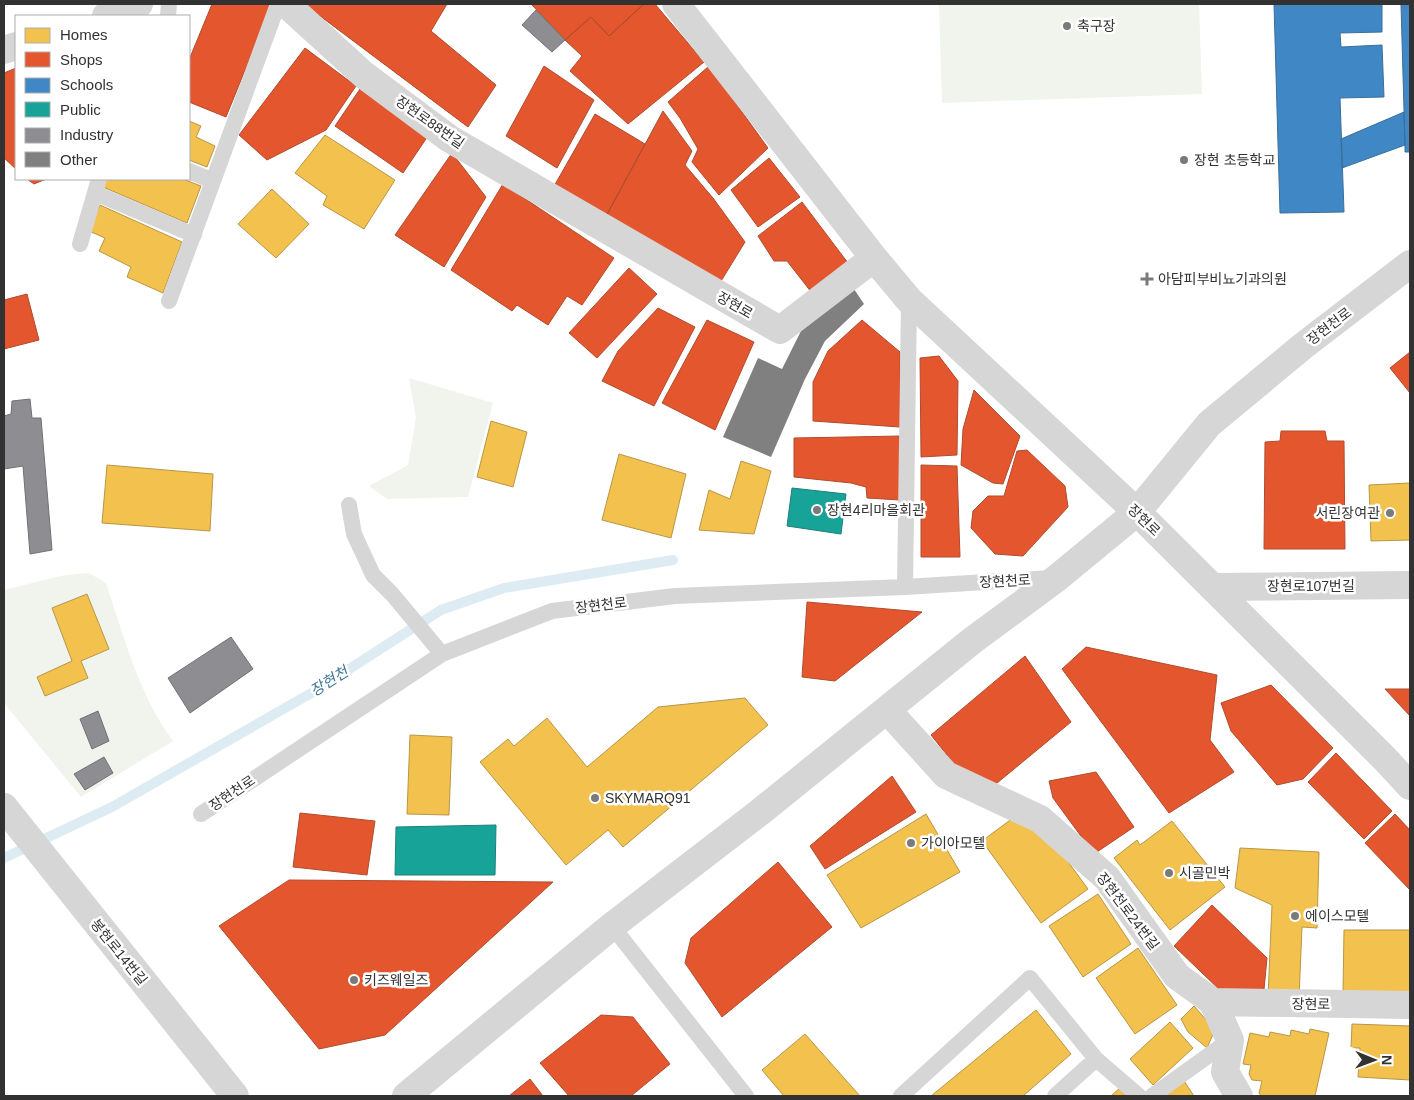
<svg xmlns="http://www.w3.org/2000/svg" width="1414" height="1100" font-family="Helvetica,'Noto Sans KR',sans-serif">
  <rect width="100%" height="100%" fill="#fff"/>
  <!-- green -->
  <path fill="#f1f4ed" d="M939 4H1199L1202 94 942 103Z
    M409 378 493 403 468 497 387 499 369 486 408 465 416 418Z
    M89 573 106 583C124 637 139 695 173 741L81 797 4 703V590L65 575Z"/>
  <!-- homes -->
  <path fill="#f2c14e" stroke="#b89646" d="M189 121 201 126 196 137 215 146 207 167 189 160Z
    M325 135 395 180 364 229 323 205 327 196 295 173Z
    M106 179H183L201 186 187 223 103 187Z
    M272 189 309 224 276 258 238 224Z
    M100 205 182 242 163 293 127 277 131 267 99 251 105 238 89 231Z
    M491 421 527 432 513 487 477 477Z
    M619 454 686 474 671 538 602 520Z
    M741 461 771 471 754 534 699 530 709 490 730 499Z
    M107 465 213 474 210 531 102 523Z
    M1410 483V540L1371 541 1369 485Z
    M87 594 109 649 81 661 88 678 45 696 37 677 72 661 52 608Z
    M745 698 768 725 623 847 608 830 566 865 480 762 508 739 514 746 547 718 587 767 658 707Z
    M410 735 452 737 449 815 407 814Z
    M926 814 960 872 861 928 827 875Z
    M1013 818 1050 837 1088 889 1041 923 982 841Z
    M1172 821 1225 887 1170 930 1114 858 1137 840 1140 845Z
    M1240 848 1319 852 1317 928 1302 927 1299 998 1268 997 1272 905 1235 888Z
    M1098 894 1131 944 1083 977 1049 926Z
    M1344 930H1410V992H1343Z
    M1138 948 1177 1005 1135 1034 1096 978Z
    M1194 1006 1215 1030 1207 1048 1188 1032 1181 1019Z
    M1036 1010 1071 1054 1023 1096H931Z
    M1170 1022 1193 1048 1153 1085 1130 1059Z
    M1352 1024 1410 1026V1080L1358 1077 1360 1048H1351Z
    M1310 1029 1329 1033 1315 1096H1261L1259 1093 1262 1081 1252 1080 1249 1074 1251 1065 1243 1064 1250 1033 1269 1037 1270 1032 1290 1036 1291 1030 1309 1034Z
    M805 1034 860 1096H784L762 1070Z
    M1184 1081 1194 1096H1161Z
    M1121 1087 1129 1096H1111Z"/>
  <!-- shops -->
  <path fill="#e4572e" stroke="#af4c2f" d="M212 4H272L226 117 189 102V60Z
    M304 4H447L431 31 496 85 468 127Z
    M531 4H644L609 36 591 17 565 40Z
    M644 4H655L704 62 628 124 570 71 582 56 565 40 591 17 609 36Z
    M305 48 356 86 326 130 267 160 239 135Z
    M544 66 594 100 557 168 506 136Z
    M709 66 768 148 719 195 692 162 698 149 680 118 668 102Z
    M16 68V169L4 158V73Z
    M364 83 432 130 403 173 335 126Z
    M663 111 692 151 685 165 713 198 745 242 718 286 604 220Z
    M595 114 645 144 604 220 553 188Z
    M452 153 486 197 444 267 395 235Z
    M769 158 800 197 758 227 731 190Z
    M27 179H46L34 184Z
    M503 184 614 258 582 305 567 296 548 325 517 305 512 311 451 270Z
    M802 202 848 263 812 293 787 261H774L758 236Z
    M629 268 657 294 597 358 569 333Z
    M27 294 39 340 4 349V300Z
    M658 308 695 327 654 406 602 381 618 351Z
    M707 320 754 342 715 430 662 403Z
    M862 320 900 352V427L813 421V382L828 351Z
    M1410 352V393L1390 368Z
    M939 356 958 381 957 455 921 457 920 358Z
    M974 390 1020 436 1003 484 993 483 961 465 963 429Z
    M1281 431H1325L1327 441H1344L1345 549H1264L1265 442 1280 441Z
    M901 436 900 500 867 498 866 487 851 483 794 477V438Z
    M1027 450 1065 486 1068 507 1023 556 995 554 971 528 973 511 988 496H1004L1017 451Z
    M921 465 957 466 960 557H921Z
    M807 602 922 612 835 681 802 677Z
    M1086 647 1217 675 1210 740 1234 772 1169 813 1062 669Z
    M1025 656 1071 722 991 788 962 774 931 735Z
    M1271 685 1333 748 1303 779 1277 785 1231 731 1221 703Z
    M1385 689H1410V716Z
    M1336 753 1392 811 1364 839 1308 782Z
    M1096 772 1134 827 1094 854 1053 798 1049 781Z
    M892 776 916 812 825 869 810 846Z
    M300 813 375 821 367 875 293 867Z
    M1395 814 1410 830V890L1365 843Z
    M778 862 832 927 722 1017 685 963 691 938Z
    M289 880 553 882 385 1035 319 1049 219 926Z
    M1212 905 1267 958 1263 1000 1225 995 1174 946Z
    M601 1015 633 1017 670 1064 631 1096H605L604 1095 602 1096H569L540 1063Z
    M530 1079 543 1096H509Z"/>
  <!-- schools -->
  <path fill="#3f88c5" stroke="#3b6e99" d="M1274 4H1382V32L1340 33 1341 47 1382 45 1384 97 1340 98 1344 212 1280 213Z
    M1401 4H1410V152H1405V145Z
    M1404 112 1405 145 1342 168 1341 139Z"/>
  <!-- public -->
  <path fill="#17a398" stroke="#1f8179" d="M792 488 846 494 841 534 787 526Z
    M496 825 495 875H395L396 827Z"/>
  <!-- industry -->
  <path fill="#8d8d92" stroke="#727275" d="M536 10 565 40 552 52 522 25Z
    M30 399 32 418H41L52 550 30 554 23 466 4 469V416L11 414 12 401Z
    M231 637 253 669 190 713 168 678Z
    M98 711 109 741 92 749 80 719Z
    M104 757 113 773 85 790 74 774Z"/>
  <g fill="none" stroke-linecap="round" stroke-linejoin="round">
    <!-- stream -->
    <path stroke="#ddebf3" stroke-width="10" d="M4 858 112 807 315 691 441 610 504 588 673 560"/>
  </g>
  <!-- building -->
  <path fill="#808080" d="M852 286 864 304 825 341 805 379 771 457 723 437 758 358 782 369 803 327Z"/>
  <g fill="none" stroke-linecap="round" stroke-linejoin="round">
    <!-- service -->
    <path stroke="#d6d6d6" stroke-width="16" d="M168 16 169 4
      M189 171 213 181
      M95 193 194 235
      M80 244 99 179
      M169 301 278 4
      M349 505 354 534 373 575 392 594 442 654
      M905 587 909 300
      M201 814 442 654 552 611 675 596 905 587 1052 578
      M612 926 746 1096
      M901 1096 1030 978 1096 1059
      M1055 1096 1096 1059 1139 1096
      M1152 1096 1230 1040"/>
    <!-- minor -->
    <path stroke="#d6d6d6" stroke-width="28" d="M286 4 364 75 450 139 780 330 874 258
      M676 4 874 258 909 300 1137 512 1385 759 1410 786
      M106 16 139 4
      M4 50 16 46
      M1212 587 1410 585
      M888 711 946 775 1040 819 1107 878 1177 976 1213 1002 1230 1040 1225 1072 1239 1096
      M4 807 235 1096
      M1213 1002 1410 1005
      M406 1096 612 926 760 812 973 640 1057 578 1137 512 1209 424 1303 346 1410 264"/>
  </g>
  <!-- markers -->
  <g fill="#7a7a7a" stroke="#fff" stroke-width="2">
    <circle cx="1067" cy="26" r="5"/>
    <circle cx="1184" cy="160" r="5"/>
    <path d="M1144.5 271.5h5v5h5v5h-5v5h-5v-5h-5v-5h5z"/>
    <circle cx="817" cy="510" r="5"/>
    <circle cx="1390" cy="513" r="5"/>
    <circle cx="595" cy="798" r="5"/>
    <circle cx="911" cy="843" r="5"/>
    <circle cx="1169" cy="873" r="5"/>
    <circle cx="1295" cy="916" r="5"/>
    <circle cx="354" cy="980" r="5"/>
  </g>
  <g text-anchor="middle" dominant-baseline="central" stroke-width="5" stroke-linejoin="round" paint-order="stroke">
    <!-- poi labels -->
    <g font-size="14" fill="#323232" stroke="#fff" text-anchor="start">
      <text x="1077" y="26">축구장</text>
      <text x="1194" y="160">장현 초등학교</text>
      <text x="1158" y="279">아담피부비뇨기과의원</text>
      <text x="827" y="510">장현4리마을회관</text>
      <text x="1380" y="513" text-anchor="end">서린장여관</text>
      <text x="605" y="798">SKYMARQ91</text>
      <text x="921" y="843">가이아모텔</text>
      <text x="1179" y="873">시골민박</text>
      <text x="1305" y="916">에이스모텔</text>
      <text x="364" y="980">키즈웨일즈</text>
    </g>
    <!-- street labels -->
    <g font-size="14" fill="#323232" stroke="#fff">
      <text transform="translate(430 122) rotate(35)">장현로88번길</text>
      <text transform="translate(735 305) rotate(30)">장현로</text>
      <text transform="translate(1329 326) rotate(-37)">장현천로</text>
      <text transform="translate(1144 520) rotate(44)">장현로</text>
      <text transform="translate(1005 581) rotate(-3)">장현천로</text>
      <text x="1311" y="586">장현로107번길</text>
      <text transform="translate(601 605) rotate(-7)">장현천로</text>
      <text transform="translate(232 793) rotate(-34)">장현천로</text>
      <text transform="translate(1128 911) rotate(53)">장현천로24번길</text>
      <text transform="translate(119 952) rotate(51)">봉현로14번길</text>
      <text transform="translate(1311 1004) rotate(1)">장현로</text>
    </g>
    <!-- water labels -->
    <g font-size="15" font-style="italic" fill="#3f7596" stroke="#fff">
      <text transform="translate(329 681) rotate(-32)">장현천</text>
    </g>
  </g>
  <!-- border -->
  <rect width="1414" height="1100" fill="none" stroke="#323232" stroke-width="10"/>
  <!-- legend -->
  <rect x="15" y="15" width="175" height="165" fill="#ffffff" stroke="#adadad"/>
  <rect x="25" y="28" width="25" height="15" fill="#f2c14e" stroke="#adadad"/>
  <text x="60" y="40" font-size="15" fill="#323232">Homes</text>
  <rect x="25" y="52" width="25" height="15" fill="#e4572e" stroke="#adadad"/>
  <text x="60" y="65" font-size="15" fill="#323232">Shops</text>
  <rect x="25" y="78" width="25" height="15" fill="#3f88c5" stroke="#adadad"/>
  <text x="60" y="90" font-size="15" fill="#323232">Schools</text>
  <rect x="25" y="102" width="25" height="15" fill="#17a398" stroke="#adadad"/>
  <text x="60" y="115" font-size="15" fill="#323232">Public</text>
  <rect x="25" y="128" width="25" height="15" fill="#8d8d92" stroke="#adadad"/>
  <text x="60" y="140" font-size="15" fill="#323232">Industry</text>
  <rect x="25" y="152" width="25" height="15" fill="#808080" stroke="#adadad"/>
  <text x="60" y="165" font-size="15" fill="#323232">Other</text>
  <!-- north arrow -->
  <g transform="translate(1374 1060) rotate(91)" stroke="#ffffff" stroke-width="4" paint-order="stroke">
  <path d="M0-4L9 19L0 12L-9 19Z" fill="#323232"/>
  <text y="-8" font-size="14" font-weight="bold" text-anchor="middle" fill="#323232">N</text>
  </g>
</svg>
